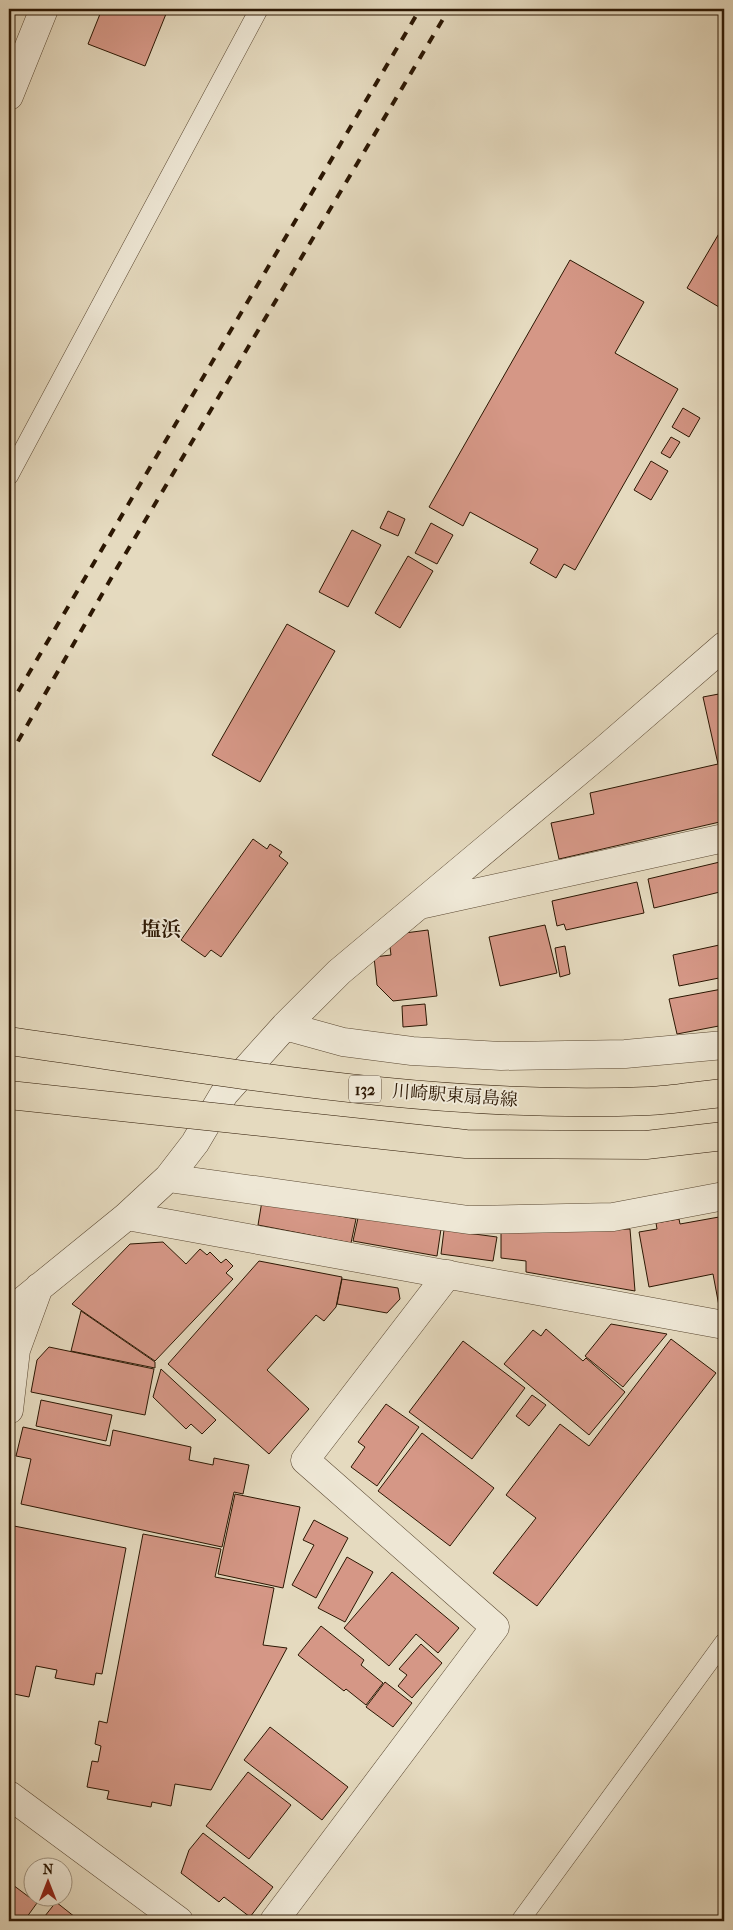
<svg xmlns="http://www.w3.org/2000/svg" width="733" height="1930" font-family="'IM FELL French Canon','Noto Serif JP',serif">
  <rect width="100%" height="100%" fill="#e5dabf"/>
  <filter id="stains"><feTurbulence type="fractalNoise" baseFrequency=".004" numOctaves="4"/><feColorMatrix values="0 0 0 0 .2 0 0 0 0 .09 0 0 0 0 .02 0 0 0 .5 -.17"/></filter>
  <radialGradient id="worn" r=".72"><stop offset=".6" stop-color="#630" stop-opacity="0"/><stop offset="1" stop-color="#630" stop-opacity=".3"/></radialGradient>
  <!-- building -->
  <path fill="#d59786" stroke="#2c1703" d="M102 9H168L145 66 88 44Z
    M724 225V310L687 288Z
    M570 260 644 302 615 353 678 389 575 570 564 564 556 578 530 563 538 549 470 512 463 526 429 507Z
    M683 408 700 418 689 437 672 427Z
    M671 437 680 442 670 458 661 453Z
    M651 461 668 471 651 500 634 490Z
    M388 511 405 519 398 536 380 528Z
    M431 523 453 535 437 564 415 553Z
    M352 530 381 545 348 607 319 592Z
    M408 556 433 571 400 628 375 613Z
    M287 624 335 651 260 782 212 755Z
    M724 693V821L559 859 551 823 594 814 590 793 718 764 703 697Z
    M253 839 267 849 270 844 282 852 279 856 288 863 221 957 211 950 205 957 181 940Z
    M724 861V891L654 908 648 879Z
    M637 882 644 913 566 930 564 924 557 926 552 901Z
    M545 925 557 973 500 986 489 937Z
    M428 930 437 996 393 1001 377 985 374 957 391 955 390 947 405 933Z
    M724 944V977L679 986 673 955Z
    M565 946 570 974 560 977 555 948Z
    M722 989 724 1025 677 1034 669 999Z
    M425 1004 427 1025 403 1027 402 1006Z
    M262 1201 356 1219 351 1243 258 1225Z
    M719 1217 724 1248V1305L719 1306 713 1274 649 1287 639 1232 657 1229 656 1223 679 1219 680 1224Z
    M358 1218 441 1229 437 1256 353 1241Z
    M630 1229 635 1291 526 1272V1261L501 1258V1232Z
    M444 1230 497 1237 493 1261 441 1254Z
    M163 1242 186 1264 200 1249 207 1255 210 1252 221 1263 226 1259 233 1266 226 1273 233 1279 155 1361 72 1304 130 1244Z
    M259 1261 342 1277 336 1307 324 1321 316 1315 267 1370 309 1409 269 1454 168 1364Z
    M342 1279 398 1288 400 1299 387 1313 337 1304Z
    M81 1311 155 1362V1368L71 1351Z
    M611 1324 667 1334 623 1387 585 1356Z
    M546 1329 583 1361 586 1358 625 1392 589 1435 504 1364 533 1330 541 1336Z
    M671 1339 716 1373 537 1606 493 1573 536 1518 506 1495 560 1424 589 1446Z
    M463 1341 525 1388 472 1459 409 1412Z
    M49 1347 154 1369 145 1415 31 1392 37 1360Z
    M161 1369 216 1420 202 1434 191 1424 186 1429 153 1397Z
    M532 1395 546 1405 529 1426 516 1416Z
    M41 1400 112 1415 106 1441 36 1426Z
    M386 1404 419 1427 377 1486 351 1467 365 1447 358 1442Z
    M23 1427 110 1446 113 1430 191 1447 189 1460 213 1465 214 1458 249 1465 243 1494 234 1492 222 1547 21 1504 31 1459 16 1456Z
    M422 1433 494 1488 450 1546 378 1491Z
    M235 1494 300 1507 283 1588 218 1574Z
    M314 1520 348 1538 316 1598 292 1585 314 1545 303 1540Z
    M14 1526 126 1548 102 1674 96 1673 94 1685 55 1678 57 1670 36 1666 29 1697 9 1693V1552Z
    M143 1534 221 1549 215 1577 274 1588 263 1645 287 1648 211 1790 175 1784 171 1806 152 1802 151 1807 107 1799 109 1791 87 1787 92 1761 98 1762 101 1746 95 1744 99 1721 107 1723Z
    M347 1557 373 1572 345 1622 318 1608Z
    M392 1572 459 1628 438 1653 416 1634 389 1666 344 1628Z
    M321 1626 364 1660 361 1665 383 1683 366 1705 346 1689 344 1691 298 1655Z
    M421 1644 442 1663 412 1698 398 1686 407 1675 399 1669Z
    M385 1682 412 1703 393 1727 366 1707Z
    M270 1727 348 1787 322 1820 244 1760Z
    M248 1772 291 1805 249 1859 206 1826Z
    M203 1833 273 1887 250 1917 224 1897 219 1902 181 1873 189 1850Z
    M9 1882 37 1903 24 1921H9Z
    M56 1902 80 1921H41Z"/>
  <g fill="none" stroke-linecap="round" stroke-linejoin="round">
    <!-- lane casing -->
    <g stroke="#5a4832" stroke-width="19">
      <path id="lane" d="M9 476 259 9
        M520 1921 724 1642"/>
    </g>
    <!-- street casing -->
    <g stroke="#5a4832" stroke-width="29">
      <path id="street" d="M9 96 44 9
        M424 904 724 838
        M285 1026 343 1042 412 1051 501 1056 625 1054 724 1045
        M168 1178 469 1220 613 1217 724 1196
        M127 1216 724 1325
        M9 1312 127 1216 168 1178 195 1143 224 1094 285 1026 339 972 603 751 724 646
        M9 1410 16 1350 39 1287
        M9 1795 179 1921
        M274 1921 495 1627 305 1460 448 1274"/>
    </g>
    <!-- lane -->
    <use href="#lane" stroke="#eee7d5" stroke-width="18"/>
    <!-- street -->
    <use href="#street" stroke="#eee7d5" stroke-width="28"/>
    <!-- rail -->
    <path stroke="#2c1703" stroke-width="4" stroke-dasharray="9 9" stroke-linecap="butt" d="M9 707 420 9
      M9 757 117 568 449 9"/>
    <!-- highway-bridge casing -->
    <g stroke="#2c1703" stroke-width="29" stroke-linecap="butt">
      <path id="highway-bridge" d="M9 1041C221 1071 434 1110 649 1101 674 1100 699 1095 724 1093
        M9 1095 466 1144 646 1145 724 1136"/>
    </g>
    <!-- highway-bridge -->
    <use href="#highway-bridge" stroke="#e5dabf" stroke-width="28"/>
  </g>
  <g text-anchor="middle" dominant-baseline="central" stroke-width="4" stroke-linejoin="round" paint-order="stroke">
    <!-- shield labels -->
    <rect fill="#eee7d5" stroke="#665542" stroke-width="1" x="349" y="1075.5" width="32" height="27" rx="4"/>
    <g font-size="16" font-weight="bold" fill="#2c1703">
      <text x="365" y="1089">132</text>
    </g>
    <!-- street labels -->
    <g font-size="18" fill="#2c1703" stroke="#eee7d5">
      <text transform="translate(455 1096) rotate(4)">川崎駅東扇島線</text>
    </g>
    <!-- quarter labels -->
    <g font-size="20" font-weight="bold" fill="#2c1703" stroke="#eee7d5">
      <text x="161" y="929">塩浜</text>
    </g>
  </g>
  <!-- margin -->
  <rect width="733" height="1930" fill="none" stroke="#e5dabf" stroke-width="30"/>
  <rect x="10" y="10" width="713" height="1910" fill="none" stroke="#2c1703" stroke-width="2.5"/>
  <rect x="15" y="15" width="703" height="1900" fill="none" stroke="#2c1703"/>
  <!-- north arrow -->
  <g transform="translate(48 1882)"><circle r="24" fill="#eee7d5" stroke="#a09481"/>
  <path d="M0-4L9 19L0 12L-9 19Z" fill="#8f2418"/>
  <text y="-8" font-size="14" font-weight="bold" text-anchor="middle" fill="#2c1703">N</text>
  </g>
  <rect width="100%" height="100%" filter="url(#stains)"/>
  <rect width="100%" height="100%" fill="url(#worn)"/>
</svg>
